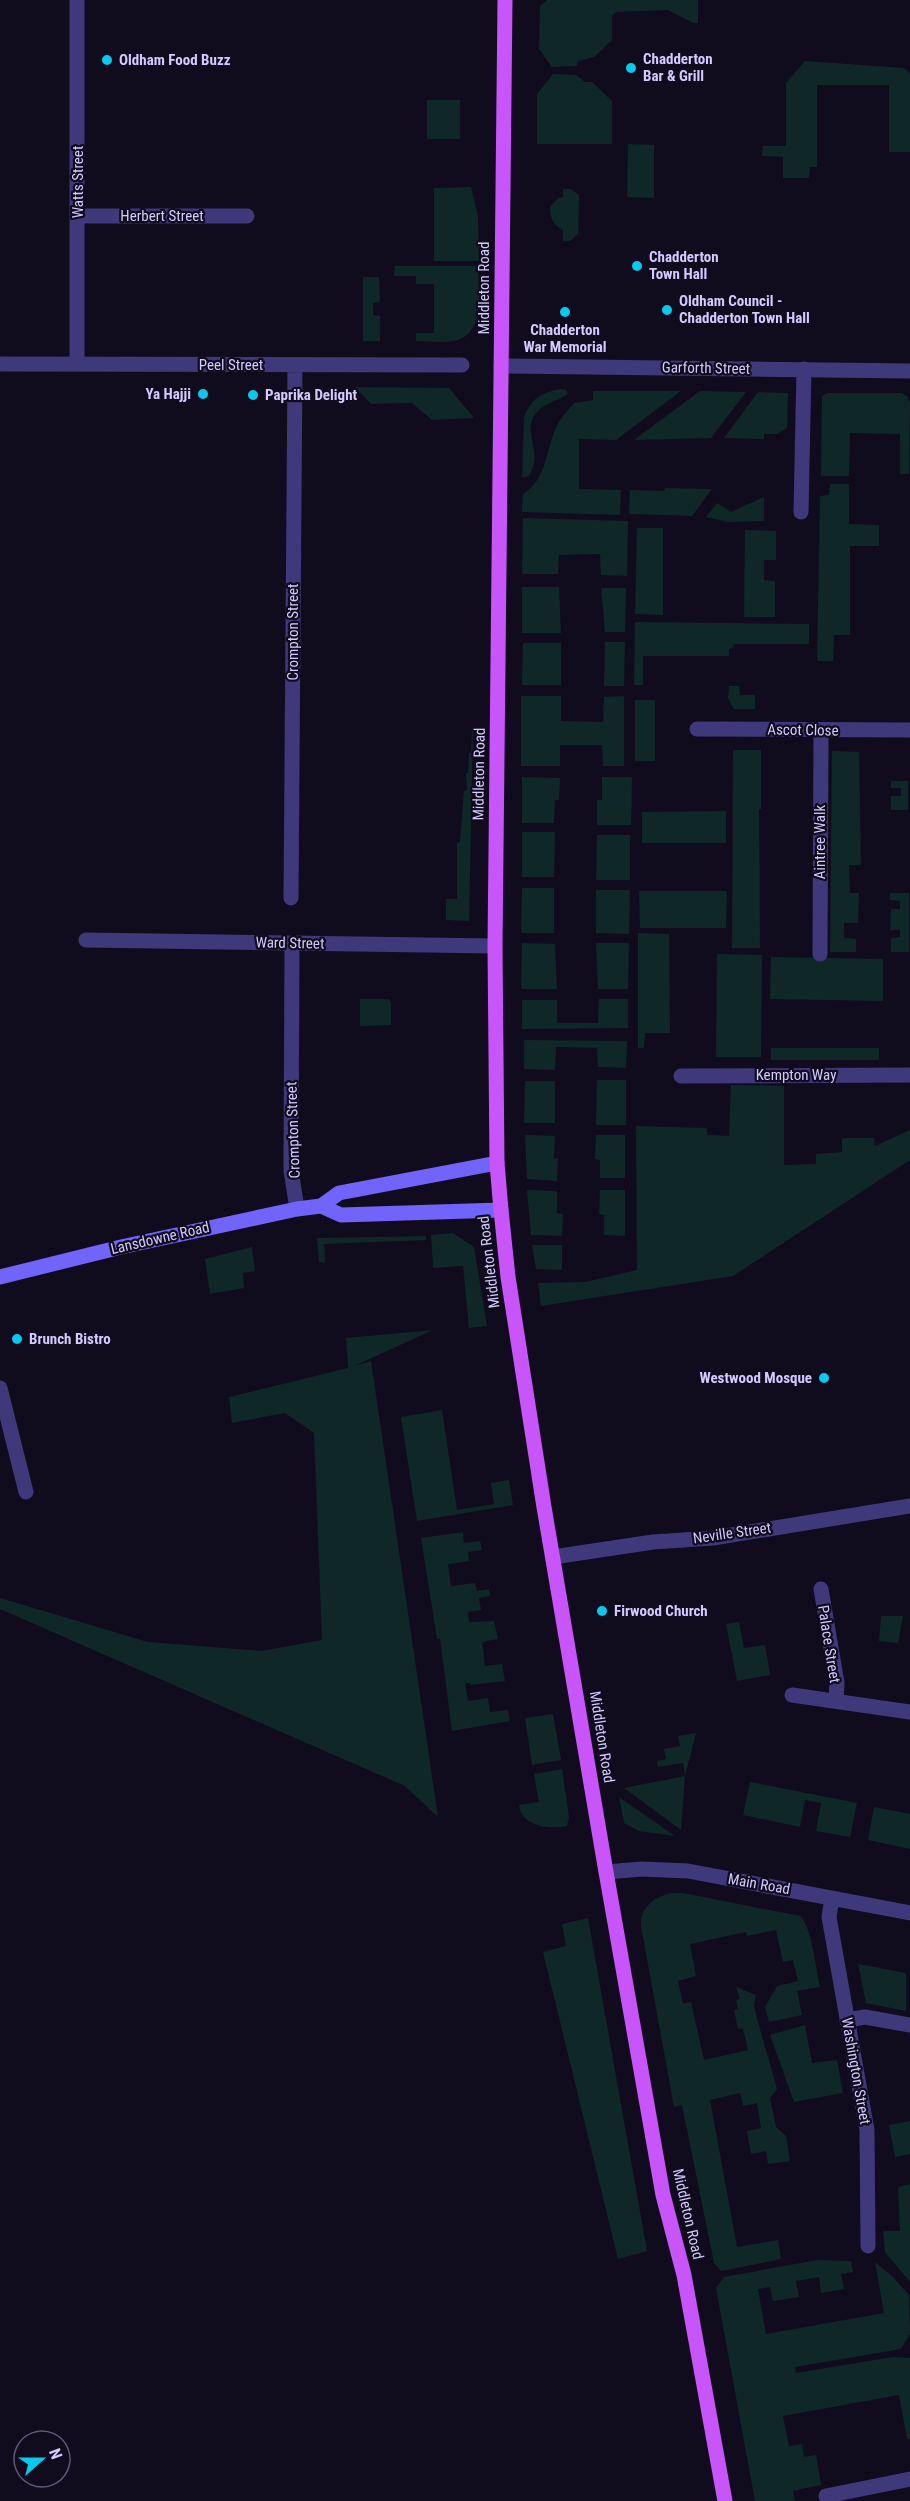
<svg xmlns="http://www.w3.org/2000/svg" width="910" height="2501" font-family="'Roboto Condensed',sans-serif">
  <rect width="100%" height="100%" fill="#100c1e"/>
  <!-- green -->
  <path fill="#102727" d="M547 0H698V23H693L668 10 616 12 612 16V40L594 57 578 61 577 66 552 67 539 49 540 6Z
    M805 61 904 68 910 74V152H889V85H817V167H810L809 178H783V157L762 156 763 146H786V83Z
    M553 74 576 75 585 82H592L612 101V144H537V94Z
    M427 100H460V139H427Z
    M628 144 654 145V198L627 197Z
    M471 187 478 216 479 261H434V188Z
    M563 189H571L579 195 578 234 570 241H563V230C553 225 550 218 550 207L558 198 563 197Z
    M395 266H478C478 289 487 334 454 341 442 343 428 341 416 341V333H434V284H416V276H394Z
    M363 277H379L380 302 373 303V315L380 316V341H363Z
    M355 387 449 388 474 418 432 420 412 403 371 404Z
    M561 389 566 390 568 394C559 401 547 402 539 410 518 430 545 450 529 476L522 477 524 417C531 399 542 392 561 389Z
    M593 391H681L616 440 579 439V489L621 490 620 515 522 512 523 494C549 478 545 446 559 422 563 415 569 409 574 403L593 400Z
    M700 391 746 392 711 438 634 440Z
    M758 392 788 393 787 428 777 434H764V439L724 438Z
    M827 393H901L907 396 910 403 909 474H900V434L850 433 849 476H821L822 396Z
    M830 484H849V524L879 525V546H850V635H834L833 661H817L820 496 829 495Z
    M665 488 712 489 692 516 629 514 630 490 664 491Z
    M764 497V521L728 522 706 517 717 503 731 512Z
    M523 518 628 521 627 576 601 575 600 554 559 555 558 574H522Z
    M637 528H663V615L635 614Z
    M745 530 776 531V560H764V580L775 581V617H744Z
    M522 587H559L561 633H522Z
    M601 588H626L625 632H605Z
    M635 622 809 624V644H734L733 648 729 649V656H643V685H634Z
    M605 642H625L624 686H604Z
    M523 643H561V685H522Z
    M729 686H739L740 695H755V709H734L728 698Z
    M521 696H561V721L603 722 604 697 624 696V766H603L602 745H560V766H521Z
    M635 700H655V761H635Z
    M472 730H473L469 921 446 920V899H457V843L460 842 464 791 467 790 466 773H468L469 753H471Z
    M733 750H761V809H759L760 948H732Z
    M832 751 859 752 861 865H849L850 893H859L858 923H844V938L856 939V952H830Z
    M522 777 560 778 559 800H555L554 823H522Z
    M602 777H632L631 825H597V800H602Z
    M891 781H908V810H891V796H901V788H891Z
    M726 811V843H642V812Z
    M522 832H555L554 877H522Z
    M597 835H630V880H596Z
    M522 888H554V933H521Z
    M596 890H630L629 934 596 933Z
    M639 891H727L726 928H640Z
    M890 893H909V952H891V938L900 937V930H890L891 909H900V901L890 900Z
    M638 933 669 934 670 1033H645L644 1048H638Z
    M522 943 555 944 557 989H521Z
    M596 943H629L628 989H598Z
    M717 954 762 955 761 1057H716Z
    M771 957 883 959V1001L770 999Z
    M360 999H389L391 1003V1025L360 1026Z
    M599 999H628V1028L522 1029V1000H557V1023H598Z
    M524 1040 627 1041 626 1068 598 1067 597 1048 556 1047 555 1070 524 1069Z
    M771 1048H879V1060H771Z
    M597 1080H626V1125H596Z
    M525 1081H555V1123H524Z
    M731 1085 784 1086V1165L816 1164V1154L842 1152V1138H874L875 1146 910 1130V1160L733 1276 541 1306 538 1283 585 1282 637 1270 636 1126 707 1128V1135L729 1136Z
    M525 1135 555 1136 554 1158 558 1159 557 1181 527 1179Z
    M596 1135H625V1178H600V1160L595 1159Z
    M527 1190 557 1191V1213L563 1214 562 1236 531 1235Z
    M600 1190H625V1236L604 1235V1215L599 1214Z
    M453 1233 474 1247 487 1326 469 1328 463 1266 433 1268 431 1235Z
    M426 1236V1240L324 1244 325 1263 319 1262 317 1238Z
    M532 1245H562V1270L536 1269Z
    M252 1247 255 1271 243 1273 244 1288 210 1294 205 1259Z
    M433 1330 354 1366 371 1361 438 1817 405 1786 0 1609V1598L148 1642 262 1651 322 1640 314 1433 285 1413 232 1423 229 1397 348 1368 346 1338Z
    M442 1410 457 1510 494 1504 491 1483 509 1480 513 1505 417 1521 401 1417Z
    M463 1532 464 1543 480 1541 482 1550 468 1552 469 1561 448 1564 451 1586 475 1583 477 1591 489 1589 490 1596 479 1598 481 1610 468 1612 469 1622 494 1621 498 1639 482 1642 485 1666 502 1664 505 1681 471 1685 470 1683H465L468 1701 488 1698 490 1712 508 1710 510 1721 452 1731 440 1639H437L421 1538Z
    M881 1616H903L898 1643 879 1641Z
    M739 1622 744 1648 765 1645 770 1675 737 1681 726 1624Z
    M553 1714 561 1760 532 1765 525 1718Z
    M696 1733 685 1776 681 1830 624 1788 685 1776 683 1763 658 1767 657 1761 666 1759 664 1749 680 1746 678 1736Z
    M562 1769 569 1817 567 1826C549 1830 521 1826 519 1805L539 1802 534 1774Z
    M750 1782 857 1803 850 1837 816 1831 821 1803 805 1800 800 1827 743 1815Z
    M619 1797 675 1836 639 1831 624 1823Z
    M874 1807 910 1814V1849L868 1840Z
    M671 1893H683L800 1916C813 1929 815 1967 820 1987L797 1991 802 2015 769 2022 765 2007 777 1986 798 1981 793 1960 783 1962 776 1930 747 1936 746 1932 690 1944 696 1976 678 1981 683 2004 691 2002 704 2060 748 2050 743 2029H738L734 2010 738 2009 736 2000 740 1999 736 1987 756 1995 754 2005 756 2015 777 2089 770 2098 776 2127 786 2136 790 2161 768 2164 766 2151 751 2154 747 2131 761 2128 757 2103 743 2106 740 2093 710 2100 737 2247 778 2240 781 2259 721 2271 714 2263 682 2105 674 2107 641 1926C641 1906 653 1898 671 1893Z
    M588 1918 647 2251 618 2259 543 1952 566 1946 562 1924Z
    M858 1964 906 1973V2011L866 2003Z
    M805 2025 812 2063 837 2060 843 2093 794 2102 770 2035Z
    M910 2121V2154L895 2157 889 2125Z
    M910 2184V2282L885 2252 883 2231H900L898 2187Z
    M817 2260 851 2261 853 2272 841 2274 844 2289 821 2293 819 2277 796 2281 799 2297 773 2301 770 2287 758 2289 766 2334 884 2313 875 2262 893 2277 909 2295 910 2334 901 2349 795 2367 796 2373 893 2357 910 2358V2439H907L899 2395 783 2416 789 2446 802 2444 804 2457 816 2455 821 2485 793 2491 795 2501H755L716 2288 724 2277Z"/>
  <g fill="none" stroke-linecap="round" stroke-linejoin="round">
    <!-- pedestrian -->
    <path stroke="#3f397b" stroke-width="15" d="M820 954 821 730"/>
    <!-- minor -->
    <path stroke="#3f397b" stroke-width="15" d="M78 216H247
      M0 364 462 365
      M77 364V0
      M801 512 804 369
      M697 729 910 730
      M291 898 295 366
      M86 940 495 946
      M292 943 291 1170 297 1209
      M681 1076 910 1075
      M0 1388 26 1492
      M553 1557 653 1542 713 1538 910 1506
      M821 1589 837 1683 836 1700
      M792 1695 910 1712
      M606 1872 642 1869 688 1871 910 1913
      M832 1898 829 1917 867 2130 868 2246
      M847 2020 865 2017 910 2025
      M826 2496 910 2479"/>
    <!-- tertiary -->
    <path stroke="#3f397b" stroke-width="15" d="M501 366 910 371"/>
    <!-- secondary -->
    <path stroke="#7164fb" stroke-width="15" d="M321 1206 339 1193 497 1163
      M0 1277 121 1247 297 1209 321 1206 341 1215 501 1210"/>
    <!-- primary -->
    <path stroke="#c755fa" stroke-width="15" d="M505 0 495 946 497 1163 501 1210 508 1277 544 1507 606 1872 663 2195 684 2275 725 2501"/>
  </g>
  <!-- markers -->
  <g fill="#07c8ed" stroke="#100c1e" stroke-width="2">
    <circle cx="107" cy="60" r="6"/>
    <circle cx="631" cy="68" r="6"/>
    <circle cx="637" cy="266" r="6"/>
    <circle cx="667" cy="310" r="6"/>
    <circle cx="565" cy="312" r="6"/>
    <circle cx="203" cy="394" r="6"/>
    <circle cx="253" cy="395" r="6"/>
    <circle cx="17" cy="1339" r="6"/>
    <circle cx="824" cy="1378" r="6"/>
    <circle cx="602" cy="1611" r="6"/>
  </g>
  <g text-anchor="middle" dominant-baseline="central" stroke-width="4.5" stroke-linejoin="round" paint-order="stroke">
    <!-- poi labels -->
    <g font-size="15" font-weight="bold" fill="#d3cafe" stroke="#100c1e" text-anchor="start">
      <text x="643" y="59">Chadderton<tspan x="643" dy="17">Bar &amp; Grill</tspan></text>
      <text x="119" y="60">Oldham Food Buzz</text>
      <text x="649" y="257">Chadderton<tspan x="649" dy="17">Town Hall</tspan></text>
      <text x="679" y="301">Oldham Council -<tspan x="679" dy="17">Chadderton Town Hall</tspan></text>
      <text x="565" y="330" text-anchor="middle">Chadderton<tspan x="565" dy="17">War Memorial</tspan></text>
      <text x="191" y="394" text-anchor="end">Ya Hajji</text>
      <text x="265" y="395">Paprika Delight</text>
      <text x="29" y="1339">Brunch Bistro</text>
      <text x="812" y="1378" text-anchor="end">Westwood Mosque</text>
      <text x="614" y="1611">Firwood Church</text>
    </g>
    <!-- street labels -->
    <g font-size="15" fill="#d3cafe" stroke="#100c1e">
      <text transform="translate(78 182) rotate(-90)">Watts Street</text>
      <text x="162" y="216">Herbert Street</text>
      <text transform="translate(484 288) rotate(-90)">Middleton Road</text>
      <text x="231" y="365">Peel Street</text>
      <text transform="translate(706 368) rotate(1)">Garforth Street</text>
      <text transform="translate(293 632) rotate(-90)">Crompton Street</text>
      <text transform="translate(803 730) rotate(1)">Ascot Close</text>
      <text transform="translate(479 774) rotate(-89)">Middleton Road</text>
      <text transform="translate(820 842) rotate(-90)">Aintree Walk</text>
      <text transform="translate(290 943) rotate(1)">Ward Street</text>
      <text x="796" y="1075">Kempton Way</text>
      <text transform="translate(293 1130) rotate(-92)">Crompton Street</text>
      <text transform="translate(160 1238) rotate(-13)">Lansdowne Road</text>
      <text transform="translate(489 1262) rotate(-97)">Middleton Road</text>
      <text transform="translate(732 1533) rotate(-8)">Neville Street</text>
      <text transform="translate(829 1644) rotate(81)">Palace Street</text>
      <text transform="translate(602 1737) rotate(81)">Middleton Road</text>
      <text transform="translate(759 1884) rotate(10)">Main Road</text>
      <text transform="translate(856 2071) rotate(80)">Washington Street</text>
      <text transform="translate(688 2214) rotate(77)">Middleton Road</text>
    </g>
  </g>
  <!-- north arrow -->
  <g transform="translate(42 2459) rotate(69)"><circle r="28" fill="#100c1e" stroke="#5e5878" stroke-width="1.5"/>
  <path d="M0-4.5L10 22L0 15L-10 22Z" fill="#07c8ed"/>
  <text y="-9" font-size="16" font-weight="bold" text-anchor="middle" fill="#d3cafe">N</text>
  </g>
</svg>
